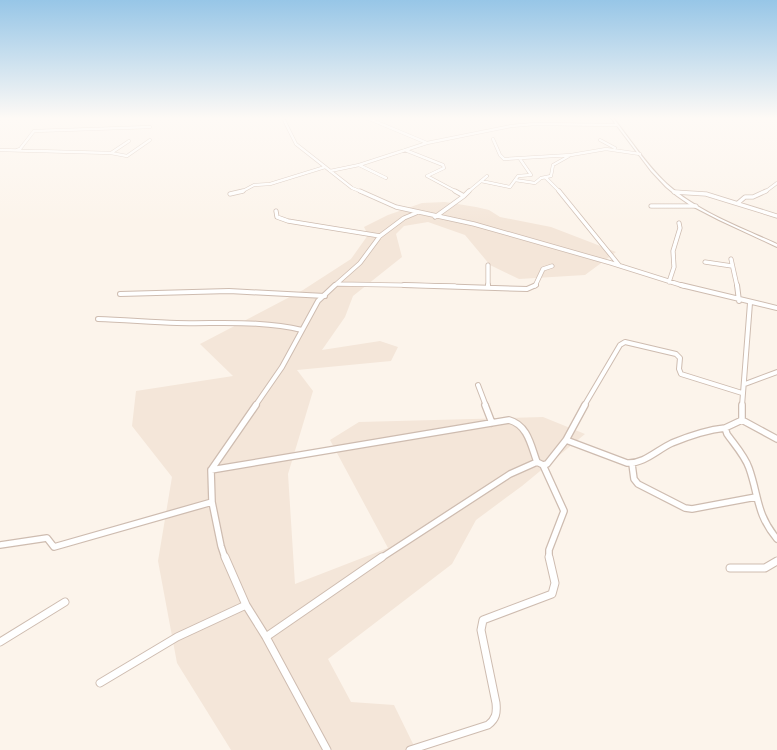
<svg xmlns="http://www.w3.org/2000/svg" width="777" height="750" font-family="'PT Sans Narrow',sans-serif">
  <rect width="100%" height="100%" fill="#fcf4eb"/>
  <!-- residential -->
  <path fill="#f4e6d9" d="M445 202 476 207 489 210 500 217 551 227 616 252 585 275 519 279 490 265 465 235 428 222 404 226 396 234 402 257 353 296 345 317 322 350 380 341 398 347 391 361 297 370 313 391 288 474 295 584 388 548 330 440 359 422 543 417 585 434 522 486 476 520 452 564 328 659 351 702 394 705 416 750H231L177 663 158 561 172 477 132 426 136 391 233 376 200 344 303 290 351 259 368 235 364 227 388 215 422 203Z"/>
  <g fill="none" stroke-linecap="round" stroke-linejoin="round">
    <!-- minor-far4 casing -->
    <g stroke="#cebcb0" stroke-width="3.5">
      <path id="minor-far4" d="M283 118 296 144 352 188 362 192
        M367 118 427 143
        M493 139 500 155 504 159 571 155 606 149 640 154
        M600 140 615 148
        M0 150 111 153 127 156 150 140
        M17 150 20 149 34 131 150 127
        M405 150 443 165 444 168 427 176 457 192
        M111 153 129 141
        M359 165 386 178
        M330 171 359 165 427 143 511 126 535 124 617 125
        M545 177 560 192
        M515 180 535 183 541 178 551 176 553 165 569 156
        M481 181 510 187 518 176 531 175 520 159
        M241 192 254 185 270 184 325 167
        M468 192 487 176
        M674 192H679
        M765 192 777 183"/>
    </g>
    <!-- minor-far3 casing -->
    <g stroke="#cebcb0" stroke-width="5">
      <path id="minor-far3" d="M360 191 396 207 474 224 611 263 684 286
        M559 191 619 265
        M674 192 706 194 777 216
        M230 194 243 191
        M464 196 469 191
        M738 203 745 197H753L766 191
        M651 206H696
        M276 211 277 217 288 221 380 236
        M435 217 464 196 455 191
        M731 259 737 286
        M705 262 732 266
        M488 265V286
        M669 282 674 267 673 251 680 228 679 223
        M337 284 455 286
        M334 286 360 263 380 236 404 218 416 213
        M535 286 543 269 552 266"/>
    </g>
    <!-- minor-far2 casing -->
    <g stroke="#cebcb0" stroke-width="6">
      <path id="minor-far2" d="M404 285 527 289 536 285
        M488 285V287
        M681 285 777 308
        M737 285 739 301
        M120 294 229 291 325 296
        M98 319C124 320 151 322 177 323 219 324 261 320 302 330
        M745 384 777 372
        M478 385 486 406
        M255 406 282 367 318 301 335 285
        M584 406 620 345 625 342 676 354 680 358 679 369 681 374 742 393
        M742 406 750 303"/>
    </g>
    <!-- minor-far1 casing -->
    <g stroke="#cebcb0" stroke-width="8">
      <path id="minor-far1" d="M485 405 492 423
        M742 405V420L725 428 727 434C734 444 745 456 749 468 759 496 756 514 777 539
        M742 420 777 439
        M566 440 627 463C644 464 657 450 672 443 689 436 706 430 725 428
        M632 464 634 479 638 484 685 508 692 509 756 497
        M543 465 564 511 549 550V558
        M211 470 509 420C528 425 531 446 537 462L543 465 547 464 566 440 585 405
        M0 545 47 538 54 547 212 502
        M225 558 221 546 212 502 211 470 256 405
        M381 558 510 474 537 462"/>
    </g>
    <!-- minor casing -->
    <g stroke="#cebcb0" stroke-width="9">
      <path id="minor" d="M225 557 246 605 266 637 327 750
        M730 568H765L777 561
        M266 637 382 557
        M0 642 65 602
        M100 683 177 637 246 605
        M410 750 488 725C496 719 497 713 496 703L481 630 483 620 552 594 555 583 549 557"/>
    </g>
    <!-- tertiary casing -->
    <g stroke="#cebcb0" stroke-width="2">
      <path id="tertiary" d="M611 118H613C631 140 646 165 667 184 698 212 740 227 777 244V247L719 220 690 205 677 196 666 187 651 171Z"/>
    </g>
    <!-- minor-far4 -->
    <use href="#minor-far4" stroke="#fff" stroke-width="2.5"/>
    <!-- minor-far3 -->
    <use href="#minor-far3" stroke="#fff" stroke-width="3.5"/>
    <!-- minor-far2 -->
    <use href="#minor-far2" stroke="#fff" stroke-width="4"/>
    <!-- minor-far1 -->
    <use href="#minor-far1" stroke="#fff" stroke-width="5.5"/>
    <!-- minor -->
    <use href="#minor" stroke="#fff" stroke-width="7"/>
    <!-- tertiary -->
    <use href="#tertiary" fill="#fff" fill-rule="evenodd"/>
  </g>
  <!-- sky -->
  <linearGradient id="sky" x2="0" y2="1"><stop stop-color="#97c6e7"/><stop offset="0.53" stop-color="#fefaf6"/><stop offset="1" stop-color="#fefaf6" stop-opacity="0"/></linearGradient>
  <rect width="777" height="223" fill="url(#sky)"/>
</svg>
